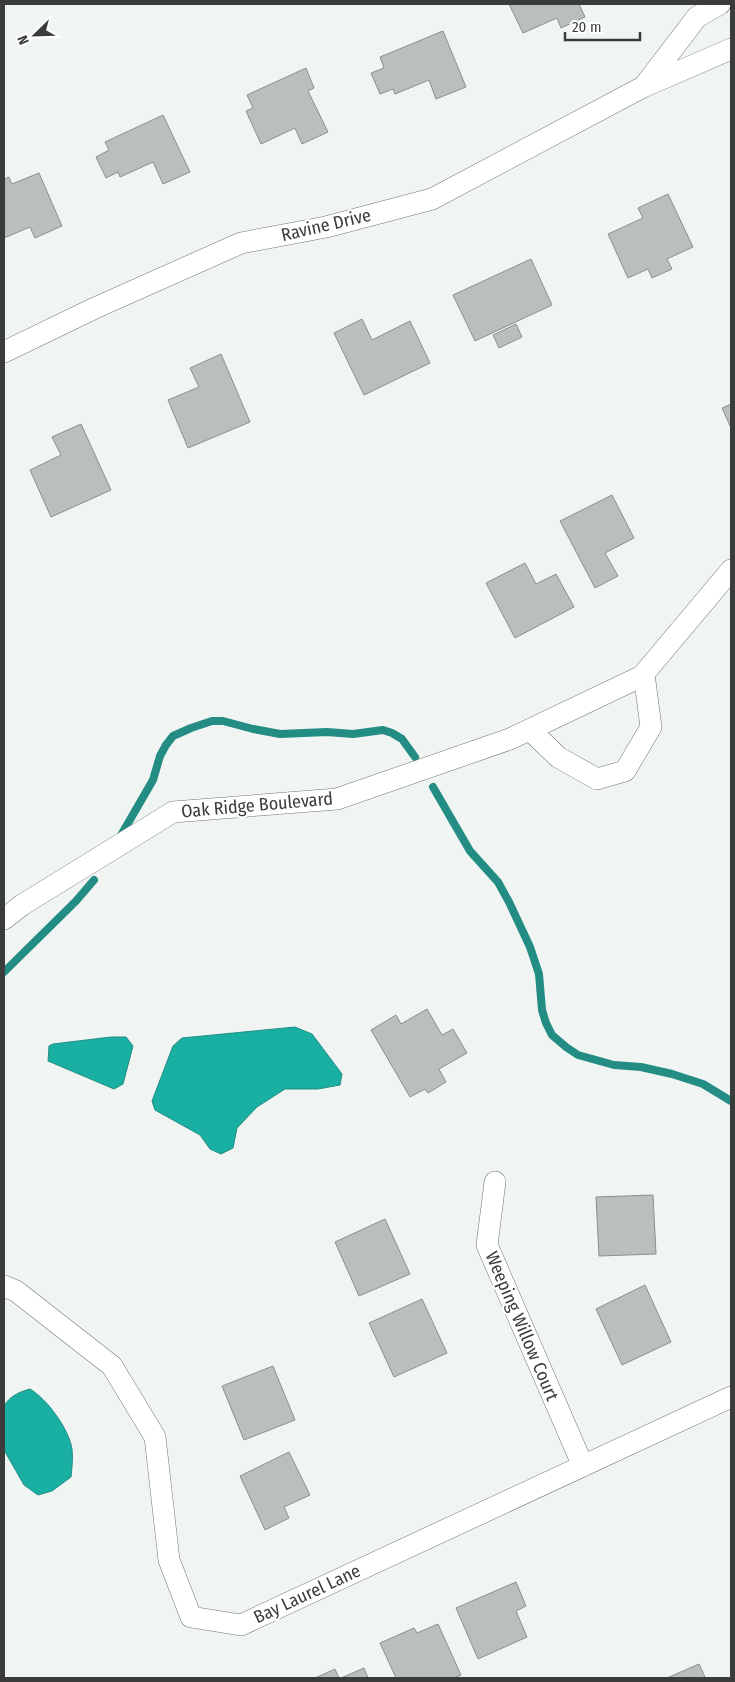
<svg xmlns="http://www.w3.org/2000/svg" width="735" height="1682" font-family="'Fira Sans Condensed',sans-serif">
  <rect width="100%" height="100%" fill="#f0f4f3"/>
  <!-- water -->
  <path fill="#19b0a3" stroke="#238d84" d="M295 1027 312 1034 342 1074 340 1085 318 1089H285L257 1107 237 1128 233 1148 221 1154 210 1149 200 1135 155 1110 152 1101 173 1046 182 1038Z
    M111 1037H126L133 1046 123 1084 114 1089 48 1061 49 1046 53 1044Z
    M30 1389C47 1399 69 1429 72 1449 73 1458 72 1468 71 1477L52 1491 38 1495 24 1485 4 1450V1406C10 1396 19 1392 30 1389Z"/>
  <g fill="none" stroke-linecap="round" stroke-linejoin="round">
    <!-- stream -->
    <path stroke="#238d84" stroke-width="8" d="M433 787 470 851 498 882 509 902 530 947 539 974 542 1010 546 1023 552 1035 566 1047 578 1055 614 1065 641 1067 672 1074 703 1084 731 1101
      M120 837 153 780 160 756 166 745 173 736 191 728 212 721H223L253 729 280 734 327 732 353 734 383 730 392 733 402 739 415 757
      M4 972 76 901 94 880"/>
  </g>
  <!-- building -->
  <path fill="#babebd" stroke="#8b8f8e" d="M509 4H579L585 17 561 28 557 18 523 33Z
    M443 31 466 87 436 99 429 80 395 94 393 89 380 94 371 73 384 68 380 57Z
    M306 68 314 88 308 91 328 132 302 144 295 128 261 144 246 111 253 108 247 95Z
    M163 115 190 172 163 184 153 162 120 177 118 172 106 178 96 157 109 150 105 142Z
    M39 173 62 226 35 238 30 227 4 238V179L9 177 12 184Z
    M668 194 693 247 667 259 672 269 652 278 648 269 628 278 608 234 643 218 638 208Z
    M531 259 552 305 475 341 453 295Z
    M362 319 372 340 410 321 430 363 364 395 334 333Z
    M516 324 522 337 499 348 493 335Z
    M221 354 250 422 188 448 168 400 199 387 190 368Z
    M731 404V428L722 408Z
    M81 424 111 490 51 517 30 470 61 455 52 437Z
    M612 495 634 538 605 553 618 576 595 588 560 521Z
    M525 563 536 584 556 574 574 607 515 638 486 583Z
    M427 1009 442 1035 453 1029 467 1053 439 1069 446 1082 428 1093 425 1089 410 1097 371 1030 396 1015 401 1024Z
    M653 1195 656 1254 599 1256 596 1197Z
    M385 1219 410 1274 359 1296 335 1242Z
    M645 1285 671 1342 622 1365 596 1309Z
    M422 1299 447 1353 394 1377 369 1323Z
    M273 1366 295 1420 244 1440 222 1386Z
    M289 1452 310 1495 284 1507 289 1518 265 1530 240 1476Z
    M516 1582 526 1606 516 1611 527 1637 478 1659 456 1608Z
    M438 1624 461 1675 453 1678H396L380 1643 414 1628 417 1633Z
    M699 1664 705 1677 703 1678H667Z
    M364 1668 368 1678H341Z
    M335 1669 339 1678H315Z"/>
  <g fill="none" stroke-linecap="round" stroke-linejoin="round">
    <!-- minor casing -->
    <g stroke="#737776" stroke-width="22">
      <path id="minor" d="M645 85 697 17 720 4
        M4 352 95 308 241 243 326 227 432 199 643 87 731 49
        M530 730 558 757 597 779 625 771 651 727 644 674
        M4 919 22 905 173 812 337 799 510 739 642 676 731 570
        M495 1182 487 1245 583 1466
        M4 1286 16 1291 112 1366 155 1437 169 1560 191 1617 241 1625 731 1397"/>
    </g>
    <!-- minor -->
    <use href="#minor" stroke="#fff" stroke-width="21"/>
  </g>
  <g text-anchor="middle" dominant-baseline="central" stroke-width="4" stroke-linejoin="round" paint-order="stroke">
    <!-- street labels -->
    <g font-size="18" fill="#3a3c3c" stroke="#fff">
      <text transform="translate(326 225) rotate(-13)">Ravine Drive</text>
      <text transform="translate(257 805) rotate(-5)">Oak Ridge Boulevard</text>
      <text transform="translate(522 1326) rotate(67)">Weeping Willow Court</text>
      <text transform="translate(307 1594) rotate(-25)">Bay Laurel Lane</text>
    </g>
  </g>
  <!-- border -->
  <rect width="735" height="1682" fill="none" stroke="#3a3c3c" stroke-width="10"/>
  <!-- north arrow -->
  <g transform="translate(35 35) rotate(247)" stroke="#ffffff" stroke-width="4" paint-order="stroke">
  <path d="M0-4L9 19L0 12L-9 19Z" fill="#3a3c3c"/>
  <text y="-8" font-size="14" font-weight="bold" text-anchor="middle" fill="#3a3c3c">N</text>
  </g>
  <!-- scale -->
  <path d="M565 32v8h75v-8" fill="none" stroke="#3a3c3c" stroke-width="2.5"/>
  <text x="572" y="32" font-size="15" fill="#3a3c3c" stroke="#ffffff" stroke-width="4" paint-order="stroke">20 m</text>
</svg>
